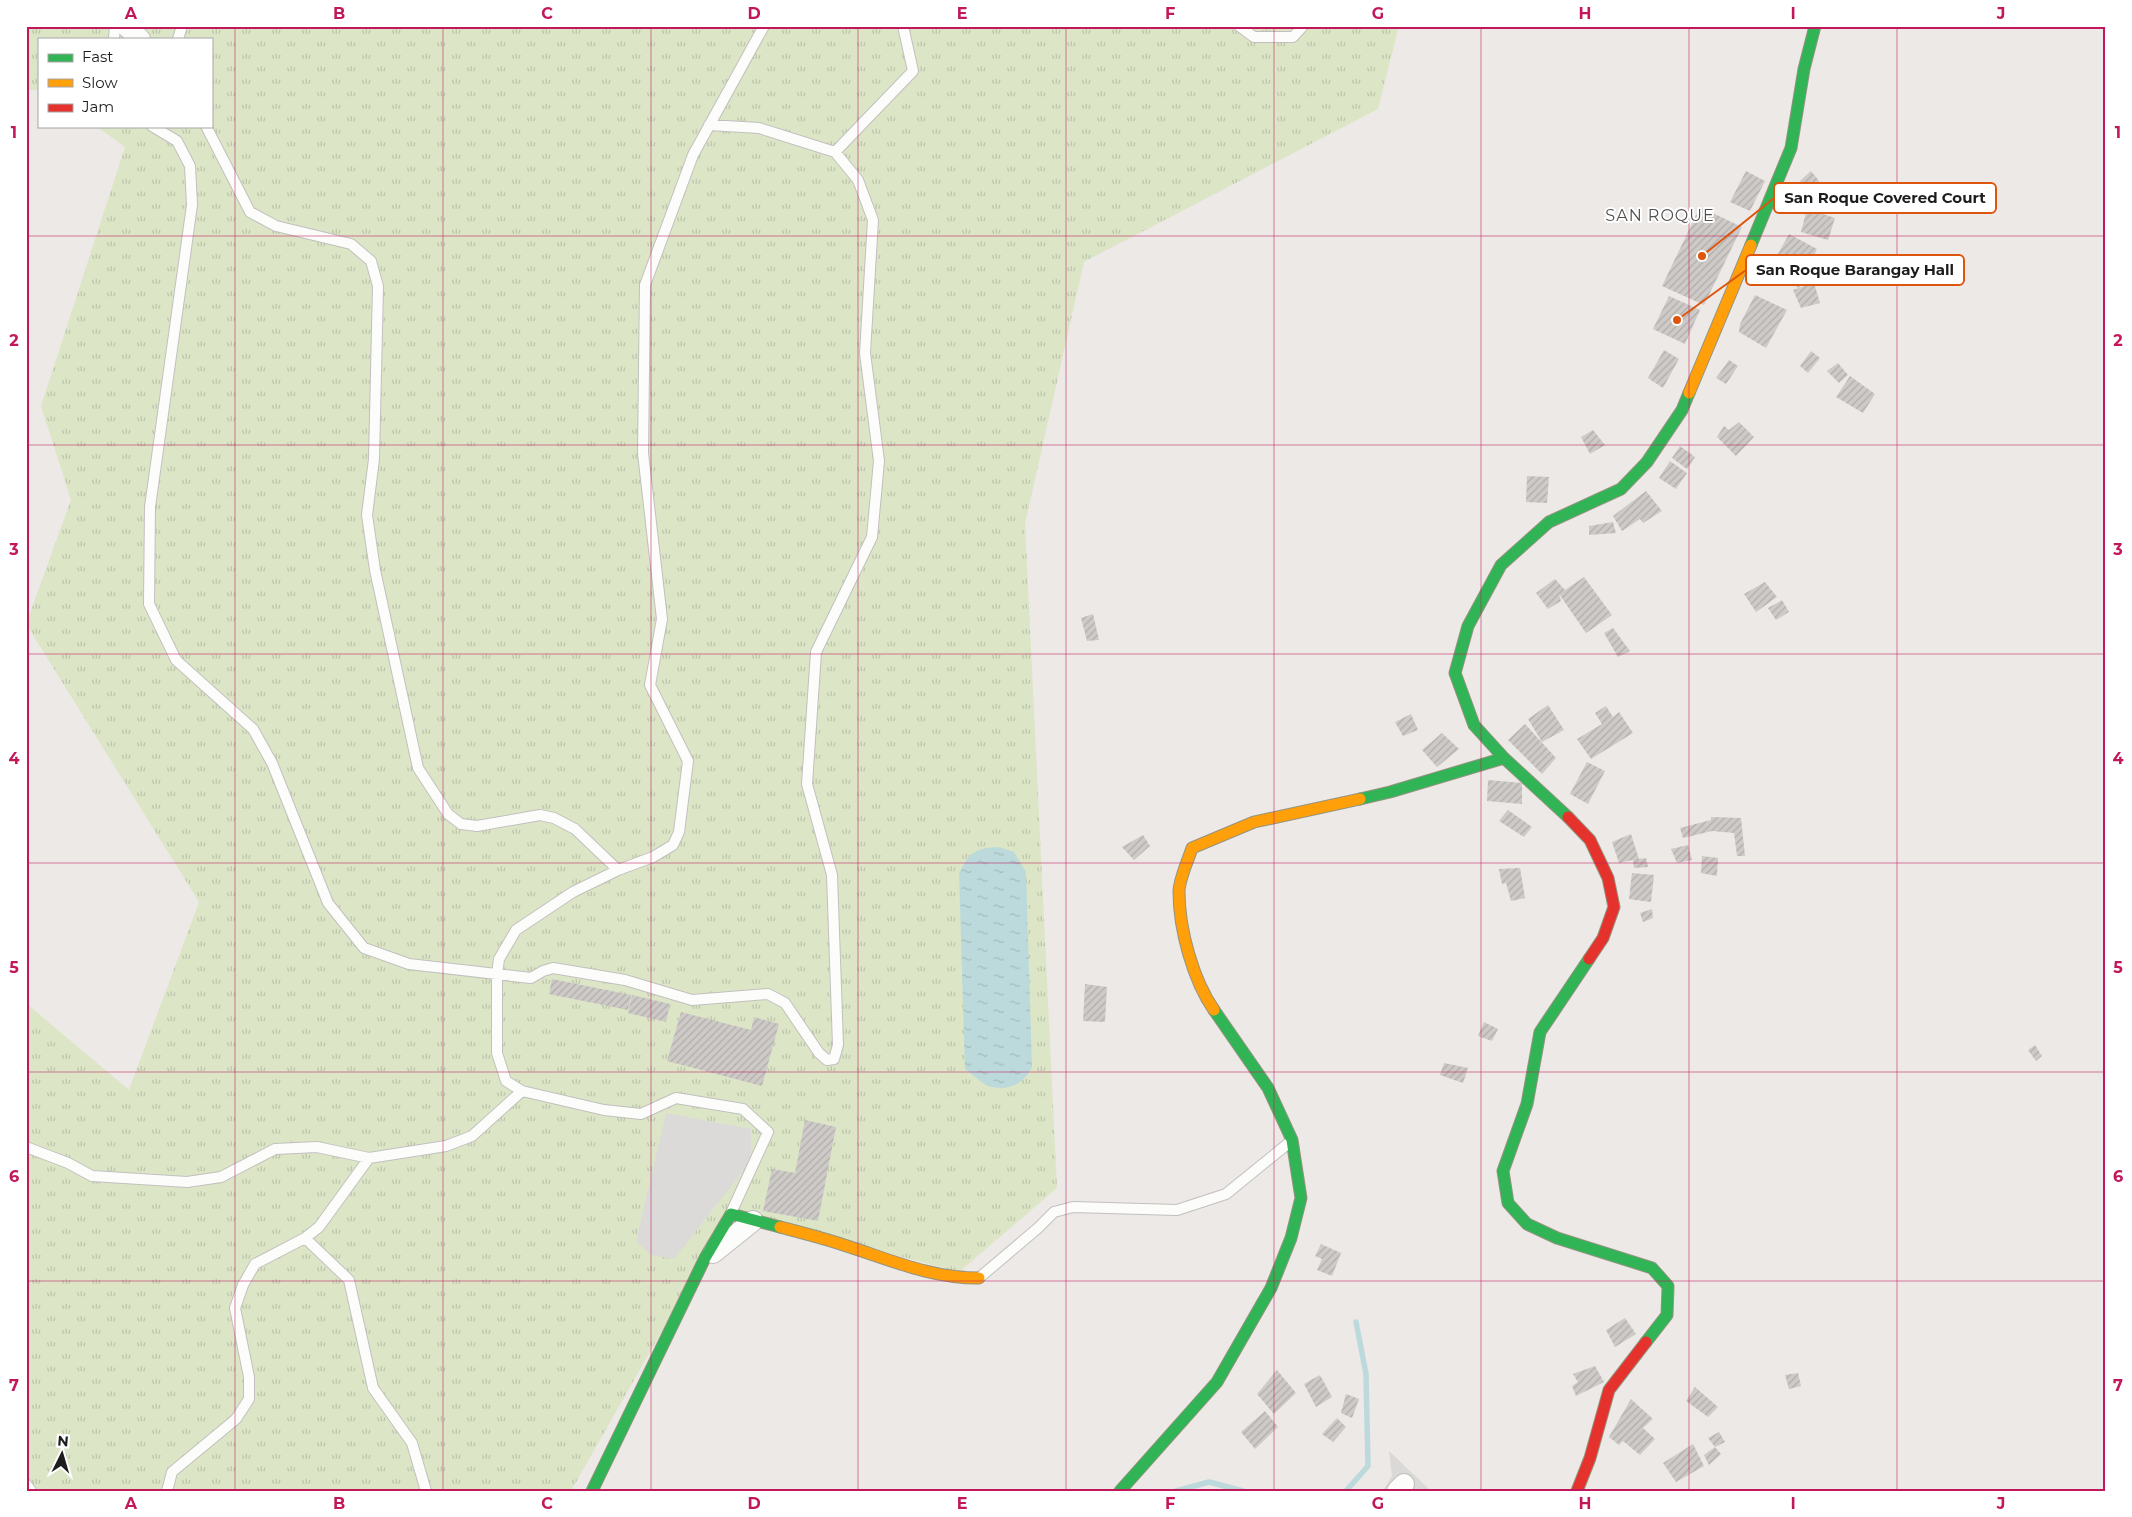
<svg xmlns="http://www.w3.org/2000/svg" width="2132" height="1517" font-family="Montserrat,sans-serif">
  <defs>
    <pattern id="grass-tufts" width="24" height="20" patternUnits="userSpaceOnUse" patternTransform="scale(1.25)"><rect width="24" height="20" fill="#dce6c7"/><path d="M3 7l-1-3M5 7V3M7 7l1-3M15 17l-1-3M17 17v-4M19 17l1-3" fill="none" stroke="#bcc5aa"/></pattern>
    <pattern id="water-ripples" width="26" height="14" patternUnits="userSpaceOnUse" patternTransform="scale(1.25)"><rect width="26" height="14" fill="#bcdadc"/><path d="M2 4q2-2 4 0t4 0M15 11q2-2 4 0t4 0" fill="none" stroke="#a1bbbc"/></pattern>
    <pattern id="building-hatch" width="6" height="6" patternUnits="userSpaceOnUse" patternTransform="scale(1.25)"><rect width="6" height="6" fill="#cdcac7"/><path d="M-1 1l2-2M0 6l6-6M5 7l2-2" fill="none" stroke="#b0adaa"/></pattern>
  </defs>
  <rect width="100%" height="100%" fill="#ece9e6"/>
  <!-- residential -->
  <path fill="#dbd9d8" d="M1389 1451 1431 1491H1383L1392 1476Z"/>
  <!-- grass -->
  <path fill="url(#grass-tufts)" d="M26 26H1399L1378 109 1084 262 1025 524 1057 1188 959 1272 730 1211 571 1491H26V1003L129 1090 199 902 26 624 71 500 41 406 125 147 96 126H211V39H39V90H26Z"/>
  <!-- parking -->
  <path fill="#dcdad9" d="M666 1113 751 1129V1161L674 1259 651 1255 636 1241Z"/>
  <!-- water -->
  <path fill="url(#water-ripples)" d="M999 847 1014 852 1026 872 1032 1067C1024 1084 1008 1092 988 1086 981 1083 972 1074 965 1069L959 874C969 852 975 848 999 847Z"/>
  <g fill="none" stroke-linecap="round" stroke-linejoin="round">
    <!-- stream -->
    <path stroke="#bcdadc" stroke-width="5.5" d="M1176 1491 1209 1482 1243 1491
      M1346 1491 1368 1466 1366 1374 1356 1322"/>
  </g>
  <!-- building -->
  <path fill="url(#building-hatch)" d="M1746 171 1765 181 1750 211 1730 202Z
    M1811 171 1819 181 1809 191 1800 181Z
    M1700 207 1742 227 1704 305 1662 286Z
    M1807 209 1835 218 1828 240 1801 232Z
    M1789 234 1817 249 1799 288 1814 283 1820 303 1801 308 1793 290 1799 288 1768 272Z
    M1755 295 1787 310 1766 348 1739 332 1740 324Z
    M1669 296 1700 310 1685 344 1653 329Z
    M1664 350 1679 359 1663 388 1648 378Z
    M1811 351 1820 358 1808 373 1800 366Z
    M1729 360 1738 366 1726 384 1716 378Z
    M1838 363 1848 375 1839 383 1827 371Z
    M1850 376 1875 394 1863 413 1836 397Z
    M1739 422 1754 437 1736 456 1717 437 1724 426 1729 430Z
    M1593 430 1605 445 1590 454 1581 437Z
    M1680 446 1695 457 1687 469 1672 458Z
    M1670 461 1687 473 1676 489 1659 478Z
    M1527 476 1549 477 1547 503 1526 502Z
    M1646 491 1662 511 1643 523 1640 519 1622 531 1613 516Z
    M1613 522 1616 533 1589 535V526Z
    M1584 577 1612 615 1586 633 1559 594 1561 601 1548 609 1536 593 1555 579 1565 590Z
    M1765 582 1777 597 1756 612 1744 594Z
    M1782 600 1789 612 1776 620 1768 608Z
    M1093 614 1099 640 1087 641 1081 618Z
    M1613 628 1630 651 1618 657 1604 633Z
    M1548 705 1564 730 1542 742 1528 719Z
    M1606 706 1613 717 1619 712 1633 733 1591 759 1577 739 1602 724 1595 713Z
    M1411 714 1418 730 1403 736 1395 722Z
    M1525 724 1556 758 1542 774 1508 740Z
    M1442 733 1459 749 1437 767 1422 750Z
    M1587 762 1605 771 1588 804 1570 794Z
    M1488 780 1522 783V804L1487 801Z
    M1508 810 1532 827 1524 837 1499 821Z
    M1711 817 1741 818 1745 856H1737L1734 833 1712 831 1683 838 1680 828 1711 820Z
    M1631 834 1639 859 1646 858 1648 867 1634 868 1633 860 1619 863 1612 842Z
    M1143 835 1150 846 1134 860 1122 847Z
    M1688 845 1692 860 1677 863 1671 849Z
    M1702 856 1718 858 1717 876 1701 873Z
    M1520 868 1525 898 1511 901 1506 883 1502 884 1499 869Z
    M1632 873 1654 875 1651 902 1629 899Z
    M1652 909 1653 918 1643 922 1640 913Z
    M552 979 631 995 628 1010 549 994Z
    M1085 984 1107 987 1105 1022 1083 1021Z
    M632 995 670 1004 666 1022 628 1013Z
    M681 1012 751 1030 754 1017 779 1024 762 1086 667 1061Z
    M1484 1022 1498 1029 1492 1041 1478 1036Z
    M2035 1045 2042 1056 2036 1061 2028 1050Z
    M1444 1063 1468 1068 1463 1083 1440 1075Z
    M805 1120 836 1127 818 1221 763 1211 772 1169 795 1173Z
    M1321 1244 1341 1253 1332 1276 1317 1270 1322 1259 1315 1256Z
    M1625 1318 1636 1334 1615 1347 1606 1330Z
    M1595 1366 1604 1382 1576 1396 1572 1386 1578 1382 1573 1374Z
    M1277 1370 1296 1393 1274 1414 1257 1394Z
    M1798 1373 1801 1386 1789 1389 1785 1375Z
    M1320 1375 1332 1397 1316 1407 1304 1384Z
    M1695 1387 1718 1407 1708 1417 1686 1401Z
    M1346 1394 1359 1399 1352 1418 1341 1413Z
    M1631 1399 1653 1419 1643 1428 1655 1439 1640 1455 1623 1441 1619 1445 1609 1437Z
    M1265 1411 1278 1427 1255 1449 1241 1432Z
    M1337 1418 1346 1427 1333 1442 1322 1434Z
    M1719 1432 1725 1442 1715 1447 1708 1438Z
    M1693 1444 1704 1466 1676 1482 1663 1463Z
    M1715 1447 1721 1454 1709 1465 1704 1455Z"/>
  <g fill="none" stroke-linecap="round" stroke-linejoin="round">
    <!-- lane casing -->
    <g stroke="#c1c0be" stroke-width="12">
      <path id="lane" d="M1239 26 1254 37H1293L1303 26
        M114 39 115 26
        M178 39 182 26
        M709 125 759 128 835 152 913 71 903 26
        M152 126 177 141 190 166 192 205 150 507 149 604 176 660 253 729 272 763 328 903 364 948 409 964 531 978 543 971 553 968 625 980 692 1000 768 994 785 1003 819 1053 827 1060 834 1059 838 1045 832 875 807 784 816 652 872 537 879 461 865 353 873 220 858 180 835 152
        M206 126 250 212 276 226 351 244 371 261 378 286 374 459 367 515 375 570 418 768 448 814 461 824 477 826 540 815 554 818 575 829 618 870
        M26 1147 68 1163 92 1176 187 1182 221 1177 275 1149 317 1147 369 1158 446 1146 472 1136 522 1091
        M731 1213 768 1132 743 1109 676 1098 641 1114 604 1110 522 1091 506 1081 497 1053V974L499 959 516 930 573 892 618 870 653 857 673 845 679 832 688 761 650 685 662 619 643 453 645 285 693 155 764 26
        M305 1238 349 1280 373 1388 412 1443 426 1491
        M979 1278 1038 1228 1054 1212 1073 1207 1177 1210 1226 1194 1290 1142
        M26 1484 31 1491
        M167 1491 172 1472 236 1419 249 1399V1377L235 1308 243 1285 255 1264 305 1238 319 1227 369 1158"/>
    </g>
    <!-- street casing -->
    <g stroke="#c1c0be" stroke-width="22">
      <path id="street" d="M126 26 140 39
        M713 1253 753 1221
        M1397 1491 1404 1484"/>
    </g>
    <!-- fast casing -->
    <g stroke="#959380" stroke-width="13">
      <path id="fast" d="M1751 245 1791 148 1804 69 1815 26
        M1360 799 1390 792 1504 758
        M1568 817 1504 758 1474 725 1455 673 1468 626 1501 565 1549 522 1621 489 1647 462 1682 410 1689 393
        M1589 959 1540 1032 1527 1104 1503 1171 1508 1203 1527 1224 1557 1238 1652 1268 1668 1286 1667 1315 1646 1342
        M592 1491 705 1258 731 1214 780 1227
        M1120 1491 1217 1382 1271 1288 1291 1238 1301 1198 1292 1140 1268 1088 1214 1010"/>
    </g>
    <!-- slow casing -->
    <g stroke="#959380" stroke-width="13">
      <path id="slow" d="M1689 393 1751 245
        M1214 1010C1193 980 1179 929 1179 892 1179 879 1188 861 1192 848L1254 822 1360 799
        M780 1227C803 1233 827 1239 850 1247 893 1261 932 1278 979 1278"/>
    </g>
    <!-- jam casing -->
    <g stroke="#959380" stroke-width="13">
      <path id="jam" d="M1568 817 1590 840 1608 878 1614 907 1603 938 1589 959
        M1577 1491 1590 1458 1609 1390 1646 1342"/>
    </g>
    <!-- lane -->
    <use href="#lane" stroke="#fcfcfb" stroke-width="10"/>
    <!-- street -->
    <use href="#street" stroke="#fcfcfb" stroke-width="20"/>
    <!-- fast -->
    <use href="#fast" stroke="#30b455" stroke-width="11"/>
    <!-- slow -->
    <use href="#slow" stroke="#ff9f0a" stroke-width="11"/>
    <!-- jam -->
    <use href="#jam" stroke="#e5322d" stroke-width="11"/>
  </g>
  <!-- grid -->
  <path fill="none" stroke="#c2185b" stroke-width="1" stroke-opacity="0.55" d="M235 26V1491M443 26V1491M651 26V1491M858 26V1491M1066 26V1491M1274 26V1491M1481 26V1491M1689 26V1491M1897 26V1491M26 236H2106M26 445H2106M26 654H2106M26 863H2106M26 1072H2106M26 1281H2106"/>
  <g text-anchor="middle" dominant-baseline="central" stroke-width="4" stroke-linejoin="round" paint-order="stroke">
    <!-- quarter labels -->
    <g font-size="16" letter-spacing="1" fill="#505050" stroke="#fff">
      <text x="1660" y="215">SAN ROQUE</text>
    </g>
  </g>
  <!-- callouts -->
  <path fill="none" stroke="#de560d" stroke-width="2" d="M1702 256L1774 198M1677 320L1746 270"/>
  <g fill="#de560d" stroke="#fff" stroke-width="2">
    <circle cx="1702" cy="256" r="5"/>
    <circle cx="1677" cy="320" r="5"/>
  </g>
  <g fill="#fff" stroke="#de560d" stroke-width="2">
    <rect x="1774" y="183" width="222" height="30" rx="5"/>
    <rect x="1746" y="255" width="218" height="30" rx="5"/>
  </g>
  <g font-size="15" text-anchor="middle" font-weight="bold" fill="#1d1d1d">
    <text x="1885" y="203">San Roque Covered Court</text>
    <text x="1855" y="275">San Roque Barangay Hall</text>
  </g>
  <!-- border -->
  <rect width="2132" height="1517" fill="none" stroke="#ffffff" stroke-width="55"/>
  <!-- legend -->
  <rect x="38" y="38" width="175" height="90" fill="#ffffff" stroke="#a5a5a5"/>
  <rect x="48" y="54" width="25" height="8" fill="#30b455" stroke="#a5a5a5"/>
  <text x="82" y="62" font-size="15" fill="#1d1d1d">Fast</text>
  <rect x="48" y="79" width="25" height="8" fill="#ff9f0a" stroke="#a5a5a5"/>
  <text x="82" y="88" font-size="15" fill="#1d1d1d">Slow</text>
  <rect x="48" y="104" width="25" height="8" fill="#e5322d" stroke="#a5a5a5"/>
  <text x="82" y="112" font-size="15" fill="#1d1d1d">Jam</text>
  <!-- north arrow -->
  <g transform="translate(62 1454) rotate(5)" stroke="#ffffff" stroke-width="4" paint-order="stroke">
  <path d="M0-4L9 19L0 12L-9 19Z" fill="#1d1d1d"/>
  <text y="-8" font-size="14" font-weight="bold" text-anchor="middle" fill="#1d1d1d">N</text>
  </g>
  <rect x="28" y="28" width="2076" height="1462" fill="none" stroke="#c2185b" stroke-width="2"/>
  <g font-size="16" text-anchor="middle" font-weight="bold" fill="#c2185b">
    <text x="131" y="19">A</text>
    <text x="339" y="19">B</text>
    <text x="547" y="19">C</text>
    <text x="754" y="19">D</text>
    <text x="962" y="19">E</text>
    <text x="1170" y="19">F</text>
    <text x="1378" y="19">G</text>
    <text x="1585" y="19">H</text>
    <text x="1793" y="19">I</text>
    <text x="2001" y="19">J</text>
    <text x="14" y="138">1</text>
    <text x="2118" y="138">1</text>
    <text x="14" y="346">2</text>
    <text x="2118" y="346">2</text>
    <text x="14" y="555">3</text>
    <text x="2118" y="555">3</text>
    <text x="14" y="764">4</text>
    <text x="2118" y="764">4</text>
    <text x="14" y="973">5</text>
    <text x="2118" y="973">5</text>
    <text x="14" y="1182">6</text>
    <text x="2118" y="1182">6</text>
    <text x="14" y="1391">7</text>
    <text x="2118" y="1391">7</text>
    <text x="131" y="1509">A</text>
    <text x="339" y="1509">B</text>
    <text x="547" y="1509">C</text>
    <text x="754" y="1509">D</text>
    <text x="962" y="1509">E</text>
    <text x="1170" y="1509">F</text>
    <text x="1378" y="1509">G</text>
    <text x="1585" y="1509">H</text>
    <text x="1793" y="1509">I</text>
    <text x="2001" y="1509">J</text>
  </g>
</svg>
